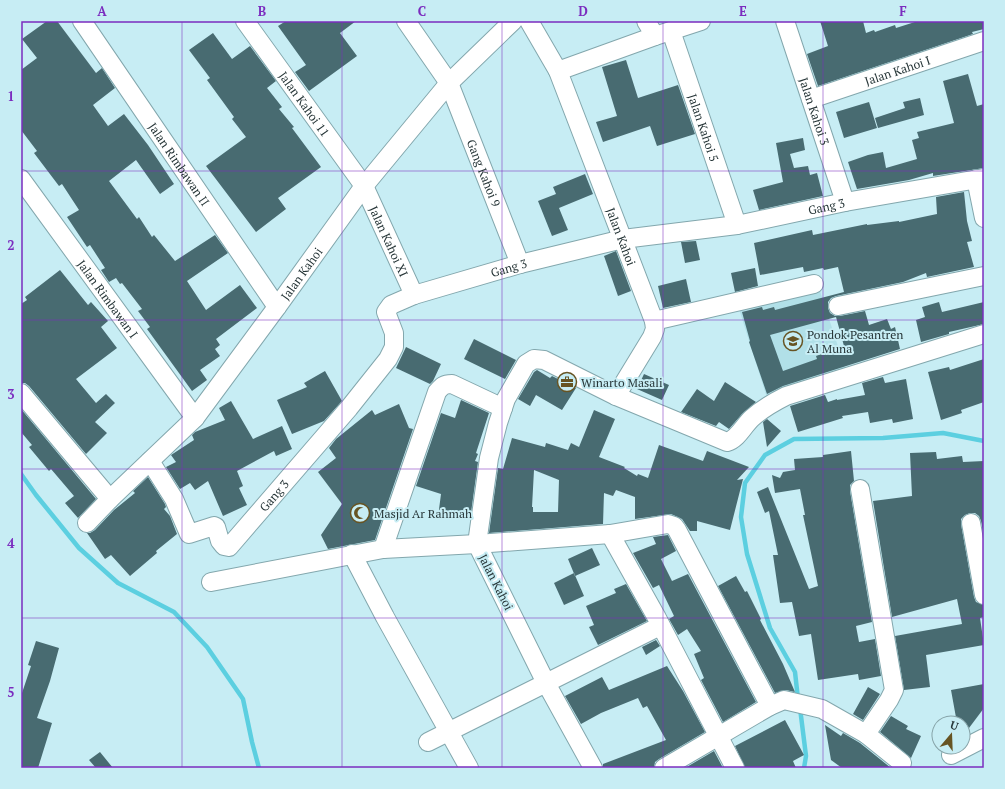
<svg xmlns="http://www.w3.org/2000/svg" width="1005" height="789" font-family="'PT Serif',serif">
  <rect width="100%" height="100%" fill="#c7edf4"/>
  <!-- built -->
  <path fill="#b1e0e8" d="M819 288 847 374 768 401 739 309Z"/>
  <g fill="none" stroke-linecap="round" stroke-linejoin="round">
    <!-- stream -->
    <path stroke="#5ccfe0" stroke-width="4.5" d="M21 474 36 495 79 548 118 583 174 612 207 647 243 699 252 742 259 768
      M798 699 795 672 770 628 747 554 741 517 745 483 765 455 794 439 883 438 943 433 984 441
      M800 708 806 756 804 768"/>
  </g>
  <!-- building -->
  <path fill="#486b71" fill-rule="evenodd" d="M47 21H57L96 73 102 68 115 88 93 105 108 126 124 114 148 145 174 184 160 194 136 160 109 181 137 219 139 217 152 237 154 235 175 261 215 235 228 253 187 281 206 310 240 285 257 308 216 339 220 345 215 349 220 356 200 370 207 380 192 391 147 329 150 327 138 311 142 309 122 283 120 284 116 278 109 282 101 270 105 268 90 245 87 247 67 217 79 210 62 184 59 186 34 153 37 151 21 130V70L37 58 22 39Z
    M286 21H356L340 33 357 56 309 91 295 72 306 65 278 26Z
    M820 21H863L866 33 874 30 875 32 895 25 896 28 918 21H984V29L972 32 973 34 818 86 807 54 828 46Z
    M213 33 232 59 250 46 276 81 267 88 282 107 279 109 294 127 292 128 321 167 278 198 286 209 256 232 206 166 246 137 232 119 234 117 207 80 210 78 189 50Z
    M626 60 638 98 678 85 695 134 657 146 650 126 603 142 596 122 617 116 602 67Z
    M968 74 977 106 984 104V168L933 176V173L909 180 857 189 848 162 868 155 883 152 886 168 917 159 912 140 919 138 917 132 954 123 943 81Z
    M920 98 924 115 878 128 875 118 905 108 903 102Z
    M869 102 877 128 844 138 836 112Z
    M803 138 805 150 790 154 794 168 808 166 810 175 817 173 823 196 759 210 753 190 783 182 776 143Z
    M585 174 593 194 559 208 568 230 552 236 538 201 556 194 553 187Z
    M964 192 967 221 972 241 967 242 974 267 927 277 926 273 903 282 836 296 831 298 828 302V308L830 313 835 316H840L865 311 869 325 887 319 891 329 895 327 900 349 783 386 767 394 749 342 750 341 742 312 762 307 763 310 774 307 775 310 844 292 838 267 824 270 823 268 804 272 803 267 760 275 754 243 812 230 813 235 867 224V225L899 221V222L937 214 936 197ZM836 317 844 346 816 356 817 359 783 371 770 335Z
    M696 241 700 260 685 263 681 242Z
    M616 251 631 291 618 296 604 256Z
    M755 268 758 286 735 292 731 273Z
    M60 270 88 305 91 302 108 321 101 327 117 348 76 379 96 403 106 394 115 403 95 422 107 433 86 454 29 386 25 383H21V304L27 300 25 297Z
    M686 279 691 302 663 308 658 286Z
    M939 302 942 312 984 302V324L949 332V334L921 342 916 320 925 317 922 307Z
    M474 339 516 360 505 379 464 359Z
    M406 347 441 364 433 381 430 384 396 368Z
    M984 359V402L961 410 962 413 941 420 928 372 949 367 950 370Z
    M537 370 550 378 552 376 576 388 562 410 536 395 530 406 518 399 534 372Z
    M325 371 342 401 324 421 292 434 277 400 307 387 304 383Z
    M644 374 669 385 662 400 637 389Z
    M883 377 885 383 906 379 913 419 893 423 892 419 870 423 868 412 842 416 843 418 798 432 790 406 825 395 828 402 837 399V400L865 395 862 383Z
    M725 382 756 402 742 414 729 429 719 422 716 426 681 412 697 389 714 401Z
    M461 400 489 413 476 453 478 454 475 461 478 462 470 520 438 517 441 494 416 486 441 413 455 418Z
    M231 401 253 439 282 426 292 449 276 456 274 451 237 471 243 486 239 488 247 505 223 516 208 481 195 490 190 483 180 489 166 467 176 462 171 455 194 440 192 435 195 432 225 420 219 408Z
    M399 404 409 428 413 429 375 540 328 549 321 535 342 504 318 472 336 458 329 448 336 439 372 410 375 415Z
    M21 409 96 499 78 518 65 503 74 496 51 469 49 471 29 447 32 445 21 432Z
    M594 410 615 419 599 457 625 467 624 468 637 476 638 474 648 478 659 445 703 461 707 451 749 467 737 480 743 479 730 530 697 521V531H690L682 519 671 514 635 519V497L616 490 613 496 604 493 603 524 489 533 498 468 503 469 512 438 545 447 546 443 568 450 571 443 579 447ZM534 470 559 480 558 512H533V507H532Z
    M767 419 781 431 767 447 763 422Z
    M851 451 854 481 850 485V491L872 622 856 626 859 642 875 639 881 676 859 680 858 674 818 680 811 634 799 636 792 602 780 603 773 555H778L769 511 765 513 757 492 768 487 809 589 818 586 803 515H805L800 489 775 493 772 475 780 478 783 472 795 470 794 459 823 457V455Z
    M936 452 937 459 962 456 963 462 984 461V536L981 521 979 516 975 513H970L965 515 961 519V524L974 597 976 602 984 605V617L980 618 984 645 926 655 930 687 904 690 895 636 962 624 957 599 892 617 873 501 912 496 910 453Z
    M148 477 165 504 166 507 164 509 170 516 177 534 156 551 157 553 130 576 111 555 105 559 87 533H90L95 530 114 510 135 493 133 491Z
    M668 535 676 551 661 559 672 581 688 574 756 702 723 722 701 680 704 678 694 654 701 651 687 629 678 635 669 619 674 616 659 585 653 588 633 553 656 544 653 537Z
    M592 548 600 565 575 576 568 559Z
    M574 573 584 596 564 605 554 583Z
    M736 576 745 592 747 591 761 619 760 620 783 664 795 692 786 690 775 693 718 586Z
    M626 584 647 621 598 645 589 627 594 625 586 606 616 593 614 589Z
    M656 640 660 646 646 655 642 647Z
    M36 641 59 648 50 681 37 718 52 723 38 768H21V696L31 666 28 665Z
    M667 666 683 691 705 732 659 759 655 762 654 768H603V764L666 740 647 706 643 708 638 698 601 713 581 724 565 696 602 677 609 690Z
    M984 684V708L963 736V723H957L951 690Z
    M868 687 880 694 863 720 853 714Z
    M891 716 908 726 906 729 921 736 911 758 880 732Z
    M785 720 804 755 793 761 796 768H745L735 746Z
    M825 725 841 736 843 733 860 743 891 768H842L831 760Z
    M714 751 723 768H685Z
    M100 752 113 768H96L89 760Z"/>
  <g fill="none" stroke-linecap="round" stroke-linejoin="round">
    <!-- minor casing -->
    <g stroke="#83a7ad" stroke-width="20">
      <g id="minor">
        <path id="s1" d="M82 21 277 307"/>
        <path id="s2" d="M245 21 364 186 414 295"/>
        <path id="s3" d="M406 21 449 83 520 264"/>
        <path id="s4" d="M529 21 558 71 654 321 655 329 652 337 616 396"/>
        <path d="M646 21 655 36"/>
        <path id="s5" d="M785 21 845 202"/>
        <path id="s6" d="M671 31 737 225"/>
        <path d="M558 71 655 36 701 21"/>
        <path id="s7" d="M811 99 984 41"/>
        <path id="s8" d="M21 179 195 418"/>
        <path d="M976 179 984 218"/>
        <path d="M838 306 984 276"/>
        <path d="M654 321 814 284"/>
        <path d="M21 393 110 499"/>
        <path id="s9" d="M150 461 174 499 189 534 214 526 216 527 220 541 224 546 229 547 349 408 388 359 394 347V333L386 312 391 305 414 295 520 264 623 239 737 225 845 202 984 178"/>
        <path d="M860 489 894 690 889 700 866 734"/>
        <path id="s10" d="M87 523 110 499 195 418 277 307 364 186 449 83 513 21"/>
        <path d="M971 523 984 595"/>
        <path d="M610 534 657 618 735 768"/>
        <path d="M383 549 437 392C442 386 444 384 452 384L503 408"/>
        <path d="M352 554 385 617 469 768"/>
        <path d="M211 582 383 549 477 544 610 534 668 524 674 526 677 530 770 706"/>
        <path d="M428 742 660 626"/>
        <path d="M951 755 984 738"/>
        <path d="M593 768 546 683 477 544 489 458 498 423 506 399 526 364 534 359 544 360 616 396 727 442C738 439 744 425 752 418 762 409 774 402 786 396L984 334"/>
        <path d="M664 768 770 706 784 700 822 709 866 734 902 763"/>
      </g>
    </g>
    <!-- minor -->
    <use href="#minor" stroke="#fff" stroke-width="18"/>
  </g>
  <!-- grid -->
  <path fill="none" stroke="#7b2cbf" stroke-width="1" stroke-opacity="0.55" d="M182 21V768M342 21V768M502 21V768M663 21V768M823 21V768M21 171H984M21 320H984M21 469H984M21 618H984"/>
  <!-- icons -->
  <defs>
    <g id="school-ring" transform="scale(1)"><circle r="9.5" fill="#c7edf4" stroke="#675423" stroke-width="1.5"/><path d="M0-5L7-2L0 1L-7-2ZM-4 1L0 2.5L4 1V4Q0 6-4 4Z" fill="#675423"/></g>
    <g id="office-ring" transform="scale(1)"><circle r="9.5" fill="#c7edf4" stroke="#675423" stroke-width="1.5"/><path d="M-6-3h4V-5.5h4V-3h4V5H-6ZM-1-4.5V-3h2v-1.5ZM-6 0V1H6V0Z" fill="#675423"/></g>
    <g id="mosque-ring" transform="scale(1)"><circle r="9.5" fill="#c7edf4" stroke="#675423" stroke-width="1.5"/><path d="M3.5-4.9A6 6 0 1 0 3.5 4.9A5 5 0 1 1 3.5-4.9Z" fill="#675423"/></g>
  </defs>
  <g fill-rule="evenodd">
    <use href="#school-ring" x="793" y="341"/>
    <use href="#office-ring" x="567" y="382"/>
    <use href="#mosque-ring" x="360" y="513"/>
  </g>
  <g text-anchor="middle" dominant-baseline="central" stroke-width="4" stroke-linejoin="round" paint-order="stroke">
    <!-- street labels -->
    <g font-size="12" fill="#273638" stroke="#c7edf4">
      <text stroke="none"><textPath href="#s7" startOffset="91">Jalan Kahoi I</textPath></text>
      <text stroke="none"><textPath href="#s2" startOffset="102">Jalan Kahoi 11</textPath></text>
      <text stroke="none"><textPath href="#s5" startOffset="95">Jalan Kahoi 3</textPath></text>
      <text stroke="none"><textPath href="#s6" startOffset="102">Jalan Kahoi 5</textPath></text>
      <text stroke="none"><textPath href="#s1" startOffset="173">Jalan Rimbawan II</textPath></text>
      <text stroke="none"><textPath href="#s3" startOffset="172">Gang Kahoi 9</textPath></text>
      <text stroke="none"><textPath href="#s9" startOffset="890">Gang 3</textPath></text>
      <text stroke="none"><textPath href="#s4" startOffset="235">Jalan Kahoi</textPath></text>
      <text stroke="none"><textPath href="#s2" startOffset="264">Jalan Kahoi XI</textPath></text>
      <text stroke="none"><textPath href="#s9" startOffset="566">Gang 3</textPath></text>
      <text stroke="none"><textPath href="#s10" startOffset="330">Jalan Kahoi</textPath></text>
      <text stroke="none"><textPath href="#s8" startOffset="148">Jalan Rimbawan I</textPath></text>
      <text stroke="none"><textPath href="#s9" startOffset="206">Gang 3</textPath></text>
      <text transform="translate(496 582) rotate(63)">Jalan Kahoi</text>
    </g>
    <!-- poi labels -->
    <g font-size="12" fill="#273638" stroke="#c7edf4" text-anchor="start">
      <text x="807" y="334">Pondok Pesantren<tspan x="807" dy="14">Al Muna</tspan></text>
      <text x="581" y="382">Winarto Masali</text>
      <text x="374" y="513">Masjid Ar Rahmah</text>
    </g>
  </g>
  <!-- border -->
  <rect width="1005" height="789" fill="none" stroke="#c7edf4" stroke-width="44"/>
  <!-- north arrow -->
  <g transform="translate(951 735) rotate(19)"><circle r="19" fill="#c7edf4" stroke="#87a4a9"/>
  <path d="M0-3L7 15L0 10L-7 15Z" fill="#675423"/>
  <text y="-6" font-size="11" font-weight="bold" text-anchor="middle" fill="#273638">U</text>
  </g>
  <rect x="22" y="22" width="961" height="745" fill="none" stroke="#7b2cbf" stroke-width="1.5"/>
  <g font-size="13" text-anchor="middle" font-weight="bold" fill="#7b2cbf">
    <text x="102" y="16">A</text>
    <text x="262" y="16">B</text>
    <text x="422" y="16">C</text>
    <text x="583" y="16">D</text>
    <text x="743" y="16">E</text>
    <text x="903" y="16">F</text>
    <text x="11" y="101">1</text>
    <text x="11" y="250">2</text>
    <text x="11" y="399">3</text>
    <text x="11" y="548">4</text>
    <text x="11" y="697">5</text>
  </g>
</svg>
